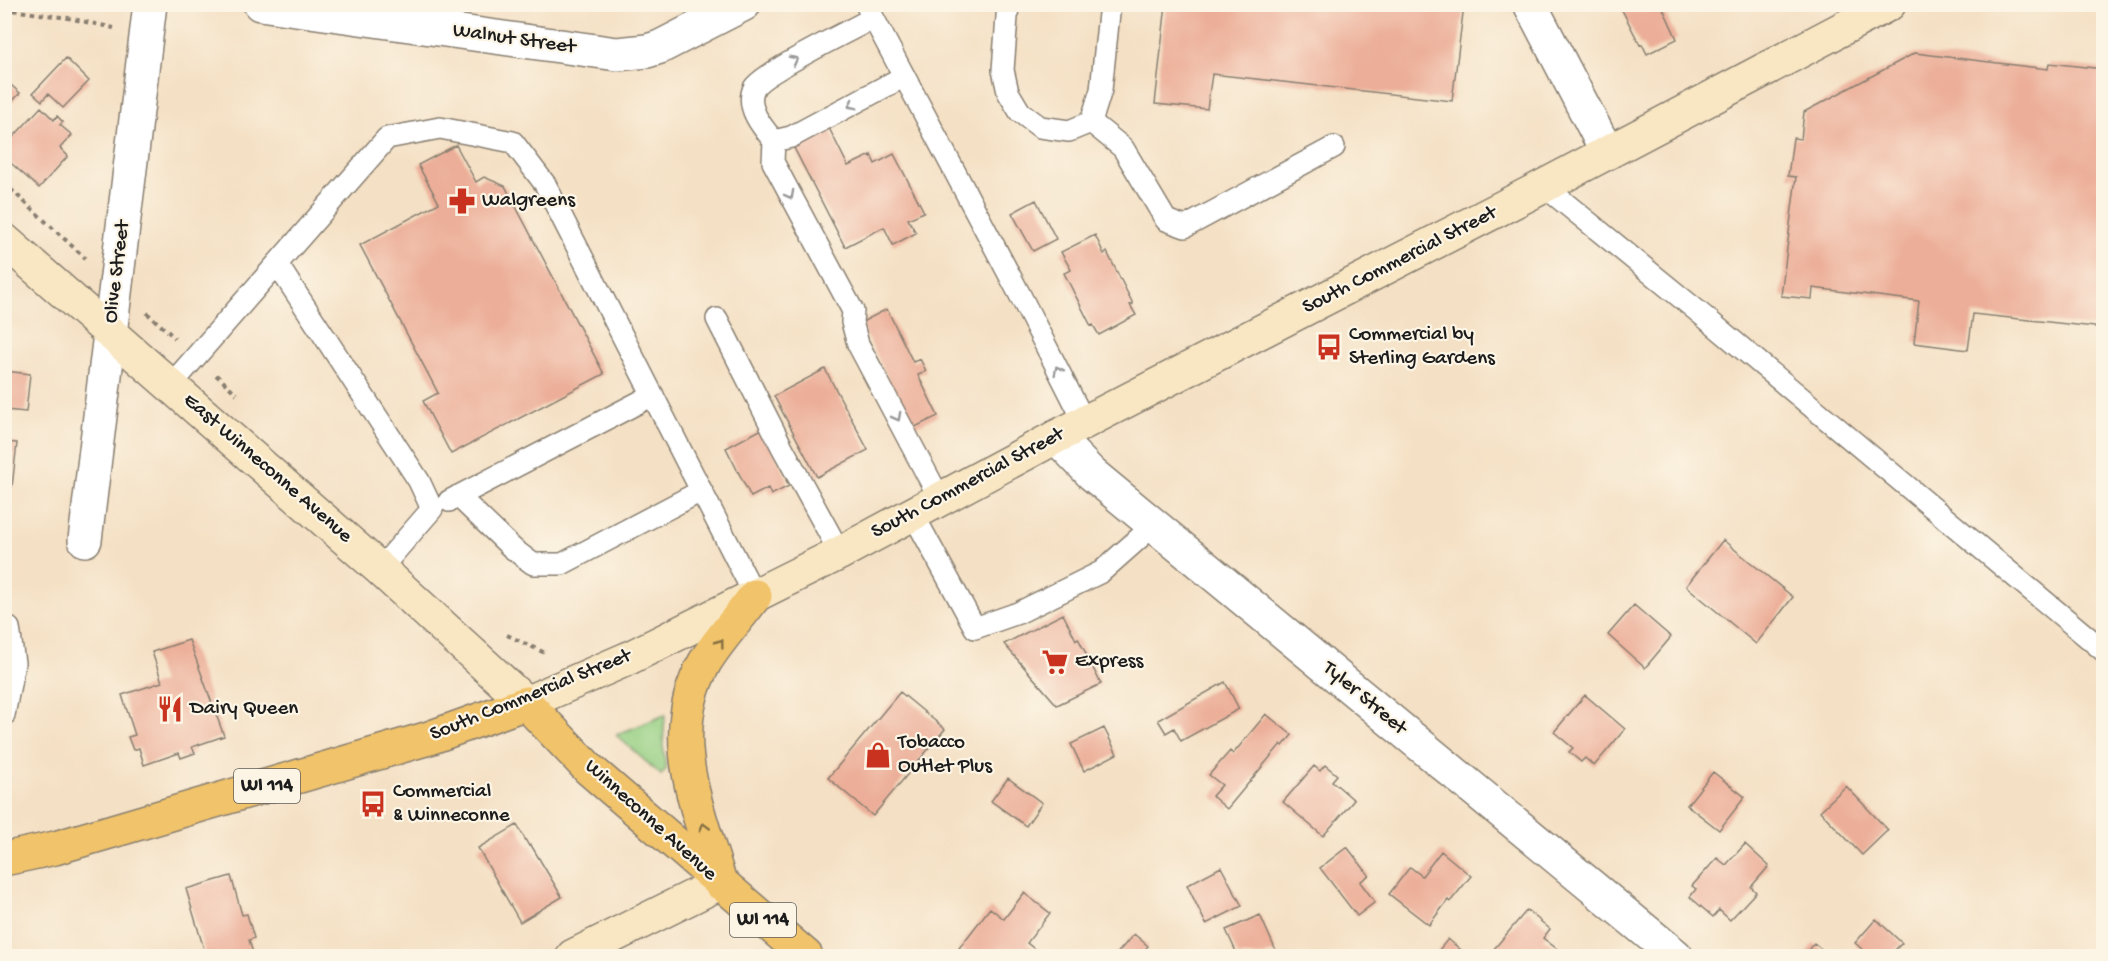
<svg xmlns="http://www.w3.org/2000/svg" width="2108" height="961" font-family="'Gochi Hand',sans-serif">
  <rect width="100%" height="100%" fill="#fcf5e5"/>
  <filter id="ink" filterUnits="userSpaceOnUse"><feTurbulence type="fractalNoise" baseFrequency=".0167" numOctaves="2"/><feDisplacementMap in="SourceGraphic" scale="12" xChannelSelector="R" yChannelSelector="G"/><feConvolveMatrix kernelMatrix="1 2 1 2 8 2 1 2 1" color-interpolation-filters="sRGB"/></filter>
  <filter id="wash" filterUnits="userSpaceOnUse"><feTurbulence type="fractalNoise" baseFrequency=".008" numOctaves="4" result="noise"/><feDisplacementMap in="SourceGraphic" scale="24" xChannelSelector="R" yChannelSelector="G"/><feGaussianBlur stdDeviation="1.35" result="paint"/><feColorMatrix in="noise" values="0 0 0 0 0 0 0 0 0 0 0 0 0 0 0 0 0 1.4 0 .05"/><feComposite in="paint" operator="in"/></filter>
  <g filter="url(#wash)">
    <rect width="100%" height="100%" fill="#f4e0c4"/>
    <!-- green -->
    <path fill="#95cf83" stroke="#587650" stroke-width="1.5" d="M665 715 663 745 666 769 661 775 616 735Z"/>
    <g id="blocks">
      <!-- building -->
      <path fill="#ecae98" d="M1166 4 1464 5 1452 101 1212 74 1207 109 1155 104Z
        M1619 4H1661L1677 39 1647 54 1642 44 1640 45Z
        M1915 53 2048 69 2049 63 2104 69V328L1973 314 1968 350 1914 343 1919 301 1813 288 1812 299 1781 296 1796 177 1788 176 1793 138 1801 139 1804 112Z
        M66 58 89 81 63 108 48 94 42 101 33 93Z
        M4 79 20 93 4 110Z
        M41 107 54 120 57 116 63 122 60 125 72 135 60 148 68 156 39 188 4 157V147Z
        M828 126 848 166 871 155 875 164 894 154 924 212 908 219 916 233 893 245 884 227 845 247 792 144Z
        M456 145 476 182 484 177 505 186 604 374 451 454 423 401 438 393 360 245 439 203 418 165Z
        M1036 200 1056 239 1033 251 1012 213Z
        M1095 235 1104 254 1107 252 1133 304 1130 305 1136 315 1099 335 1093 325 1091 326 1064 273 1071 270 1061 252Z
        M887 309 913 362 920 359 926 371 918 375 938 416 909 430 884 370 860 323Z
        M825 369 868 450 817 477 774 396Z
        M5 371 30 374 26 412 5 410Z
        M762 429 788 479 786 480 789 486 771 495 768 488 751 497 726 448Z
        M5 442 17 443 12 487 5 486Z
        M1723 540 1793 597 1756 644 1686 586Z
        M1634 605 1671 637 1645 668 1608 635Z
        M1063 614 1076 640 1078 638 1101 684 1057 705 1004 644Z
        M189 640 224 736 192 747 195 753 181 758 179 753 144 765 139 748 133 750 128 737 135 735 122 695 162 682 152 652Z
        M1225 682 1239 709 1181 741 1174 728 1166 733 1158 720Z
        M900 692 945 729 873 816 828 778Z
        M1585 695 1625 729 1594 766 1585 758 1581 762 1569 752 1573 748 1554 732Z
        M1266 714 1292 735 1283 746 1281 744 1227 809 1212 796 1222 785 1209 775 1230 751 1233 754Z
        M1104 728 1117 754 1084 771 1071 744Z
        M1325 765 1337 775 1332 781 1354 800 1323 836 1283 802 1314 766 1320 771Z
        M1713 772 1745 797 1719 830 1687 805Z
        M1008 778 1042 803 1026 826 991 801Z
        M1846 786 1888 830 1862 855 1820 811Z
        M517 825 529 846 531 845 562 897 520 922 478 848Z
        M1745 844 1769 866 1751 887 1756 892 1730 920 1719 910 1713 917 1690 897 1696 889 1692 886 1717 858 1726 865Z
        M1347 847 1369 875 1360 882 1375 902 1357 916 1320 868Z
        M1441 851 1471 876 1450 902 1448 900 1429 925 1389 894 1410 867 1422 876Z
        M1221 867 1242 906 1206 924 1187 885Z
        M231 876 242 915 247 914 254 938 249 940 254 956H206L186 889Z
        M1024 893 1050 913 1027 943 1037 951 1033 956H971L959 948 990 908 1004 919Z
        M1527 910 1550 929 1543 938 1561 952 1557 956H1488Z
        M1260 915 1276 951 1264 956H1238L1226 930Z
        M1876 919 1902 943 1889 956H1870L1855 943Z
        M1134 934 1148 946 1139 956H1115Z
        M1448 939 1468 956H1434Z
        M1814 943 1830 956H1803Z"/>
    </g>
  </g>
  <g filter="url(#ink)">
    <use href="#blocks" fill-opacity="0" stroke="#887e70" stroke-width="1.5"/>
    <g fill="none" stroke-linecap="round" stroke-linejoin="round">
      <!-- lane casing -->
      <g stroke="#887e70" stroke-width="24">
        <path id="lane" d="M866 4 1020 295 1085 423
          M1008 4 1003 70 1008 92 1020 112 1040 127 1069 131 1091 122 1101 90 1110 4
          M873 18C853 29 762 73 754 88 745 107 762 127 774 141L791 137 903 77
          M1091 122 1123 148 1166 220 1185 227 1334 147
          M774 141 773 162 853 311 852 322 858 344 940 499
          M1544 186 1701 314 2104 651
          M277 264 419 481 432 509 380 569
          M717 319 782 447 840 553
          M171 385 387 138 440 128 513 142 545 184 755 596
          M458 496 512 548 533 564H562L701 491
          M449 501 653 395
          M913 514 975 628 1018 613 1101 572 1154 525
          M4 625 9 628 14 663 4 715"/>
      </g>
      <!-- street casing -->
      <g stroke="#887e70" stroke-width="36">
        <path id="street" d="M260 4 617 54 647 51 660 47 744 4
          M1530 4 1607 152
          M1056 437 1092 474 1676 956
          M85 540 150 4"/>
      </g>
      <!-- secondary casing -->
      <g stroke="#887e70" stroke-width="36">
        <path id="secondary" d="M4 240 380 569 526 703 627 659 840 553 1056 437 1544 186 1889 4
          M573 956 720 883"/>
      </g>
      <!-- primary casing -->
      <g stroke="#887e70" stroke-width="36">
        <path id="primary" d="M4 859 55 848 429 738 526 703 589 769 806 956
          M720 883C699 810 663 735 705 662 719 639 739 618 755 596"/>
      </g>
      <!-- path -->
      <path stroke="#887e70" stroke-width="4" stroke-dasharray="4.5 4.5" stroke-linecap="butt" d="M4 9 68 18 114 28
        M4 183 85 258
        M147 313 175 338
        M216 375 237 394
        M507 635 545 653"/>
      <!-- lane -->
      <use href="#lane" stroke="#fff" stroke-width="21"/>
      <!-- street -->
      <use href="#street" stroke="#fff" stroke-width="33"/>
      <!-- secondary -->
      <use href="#secondary" stroke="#f9e7c3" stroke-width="33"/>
      <!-- primary -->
      <use href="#primary" stroke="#f1c36a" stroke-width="33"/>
    </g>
    <!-- one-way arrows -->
    <defs><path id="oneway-chevron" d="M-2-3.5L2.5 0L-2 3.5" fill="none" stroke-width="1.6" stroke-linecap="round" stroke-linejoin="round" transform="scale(1.5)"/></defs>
    <g stroke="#999">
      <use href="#oneway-chevron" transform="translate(794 60) rotate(-28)"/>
      <use href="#oneway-chevron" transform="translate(852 105) rotate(152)"/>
      <use href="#oneway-chevron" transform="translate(790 195) rotate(62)"/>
      <use href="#oneway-chevron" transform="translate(1058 370) rotate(-117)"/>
      <use href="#oneway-chevron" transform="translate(897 417) rotate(62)"/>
    </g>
    <g stroke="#867043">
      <use href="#oneway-chevron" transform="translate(720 643) rotate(-53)"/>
      <use href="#oneway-chevron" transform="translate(704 827) rotate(-106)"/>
    </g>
  </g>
  <!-- icons -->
  <defs>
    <g id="pharmacy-bare" transform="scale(2.07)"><path d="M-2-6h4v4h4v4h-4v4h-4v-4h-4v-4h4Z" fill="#c8321e" stroke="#fcf5e5" stroke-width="2.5" paint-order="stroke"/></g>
    <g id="bus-bare" transform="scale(2.07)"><path d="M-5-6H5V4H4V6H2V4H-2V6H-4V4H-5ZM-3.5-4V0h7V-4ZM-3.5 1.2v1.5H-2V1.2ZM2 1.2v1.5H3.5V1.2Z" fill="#c8321e" stroke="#fcf5e5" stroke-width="2.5" paint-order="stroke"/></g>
    <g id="supermarket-bare" transform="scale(2.07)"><path d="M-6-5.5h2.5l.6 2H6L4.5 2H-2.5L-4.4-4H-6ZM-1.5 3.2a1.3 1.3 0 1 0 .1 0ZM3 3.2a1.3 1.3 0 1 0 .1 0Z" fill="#c8321e" stroke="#fcf5e5" stroke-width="2.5" paint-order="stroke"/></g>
    <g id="restaurant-bare" transform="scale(2.07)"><path d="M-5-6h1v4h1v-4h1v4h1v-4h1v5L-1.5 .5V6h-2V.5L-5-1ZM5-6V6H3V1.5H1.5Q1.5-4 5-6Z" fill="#c8321e" stroke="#fcf5e5" stroke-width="2.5" paint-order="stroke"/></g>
    <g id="shop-bare" transform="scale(2.07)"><path d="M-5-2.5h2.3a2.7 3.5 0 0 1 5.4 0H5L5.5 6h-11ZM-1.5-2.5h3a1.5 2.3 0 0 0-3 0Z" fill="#c8321e" stroke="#fcf5e5" stroke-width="2.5" paint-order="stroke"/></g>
  </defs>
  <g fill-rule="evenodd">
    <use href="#pharmacy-bare" x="462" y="201"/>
    <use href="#bus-bare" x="1329" y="347"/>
    <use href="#supermarket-bare" x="1055" y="662"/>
    <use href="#restaurant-bare" x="170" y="709"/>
    <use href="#shop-bare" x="878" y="755"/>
    <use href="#bus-bare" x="373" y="804"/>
  </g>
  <g text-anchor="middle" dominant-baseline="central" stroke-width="4.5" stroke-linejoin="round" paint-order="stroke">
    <!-- shield labels -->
    <g fill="#fcf5e5" stroke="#5f5d58" stroke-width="1.5">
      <rect x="234" y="769" width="66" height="34" rx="4.5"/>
      <rect x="730" y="903" width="66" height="34" rx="4.5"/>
    </g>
    <g font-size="20" font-weight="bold" fill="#1c1c1c">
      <text x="267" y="786">WI 114</text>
      <text x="763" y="920">WI 114</text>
    </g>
    <!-- street labels -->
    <g font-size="21" fill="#1c1c1c" stroke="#fcf5e5">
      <text transform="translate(514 40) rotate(8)">Walnut Street</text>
      <text transform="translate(1400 261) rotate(-27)">South Commercial Street</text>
      <text transform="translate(118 272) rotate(-83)">Olive Street</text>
      <text transform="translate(267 469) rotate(41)">East Winneconne Avenue</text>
      <text transform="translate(968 484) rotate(-28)">South Commercial Street</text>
      <text transform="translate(531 696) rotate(-22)">South Commercial Street</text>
      <text transform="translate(1364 699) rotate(40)">Tyler Street</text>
      <text transform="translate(650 821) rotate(42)">Winneconne Avenue</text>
    </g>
    <!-- poi labels -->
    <g font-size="21" fill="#1c1c1c" stroke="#fcf5e5" text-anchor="start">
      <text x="482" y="201">Walgreens</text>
      <text x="1349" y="335">Commercial by<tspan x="1349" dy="24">Sterling Gardens</tspan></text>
      <text x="1075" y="662">Express</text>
      <text x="190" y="709">Dairy Queen</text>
      <text x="898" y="743">Tobacco<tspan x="898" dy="24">Outlet Plus</tspan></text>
      <text x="393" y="792">Commercial<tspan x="393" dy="24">&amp; Winneconne</tspan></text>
    </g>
  </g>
  <!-- margin -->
  <rect width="2108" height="961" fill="none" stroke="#fcf5e5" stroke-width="24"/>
</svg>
